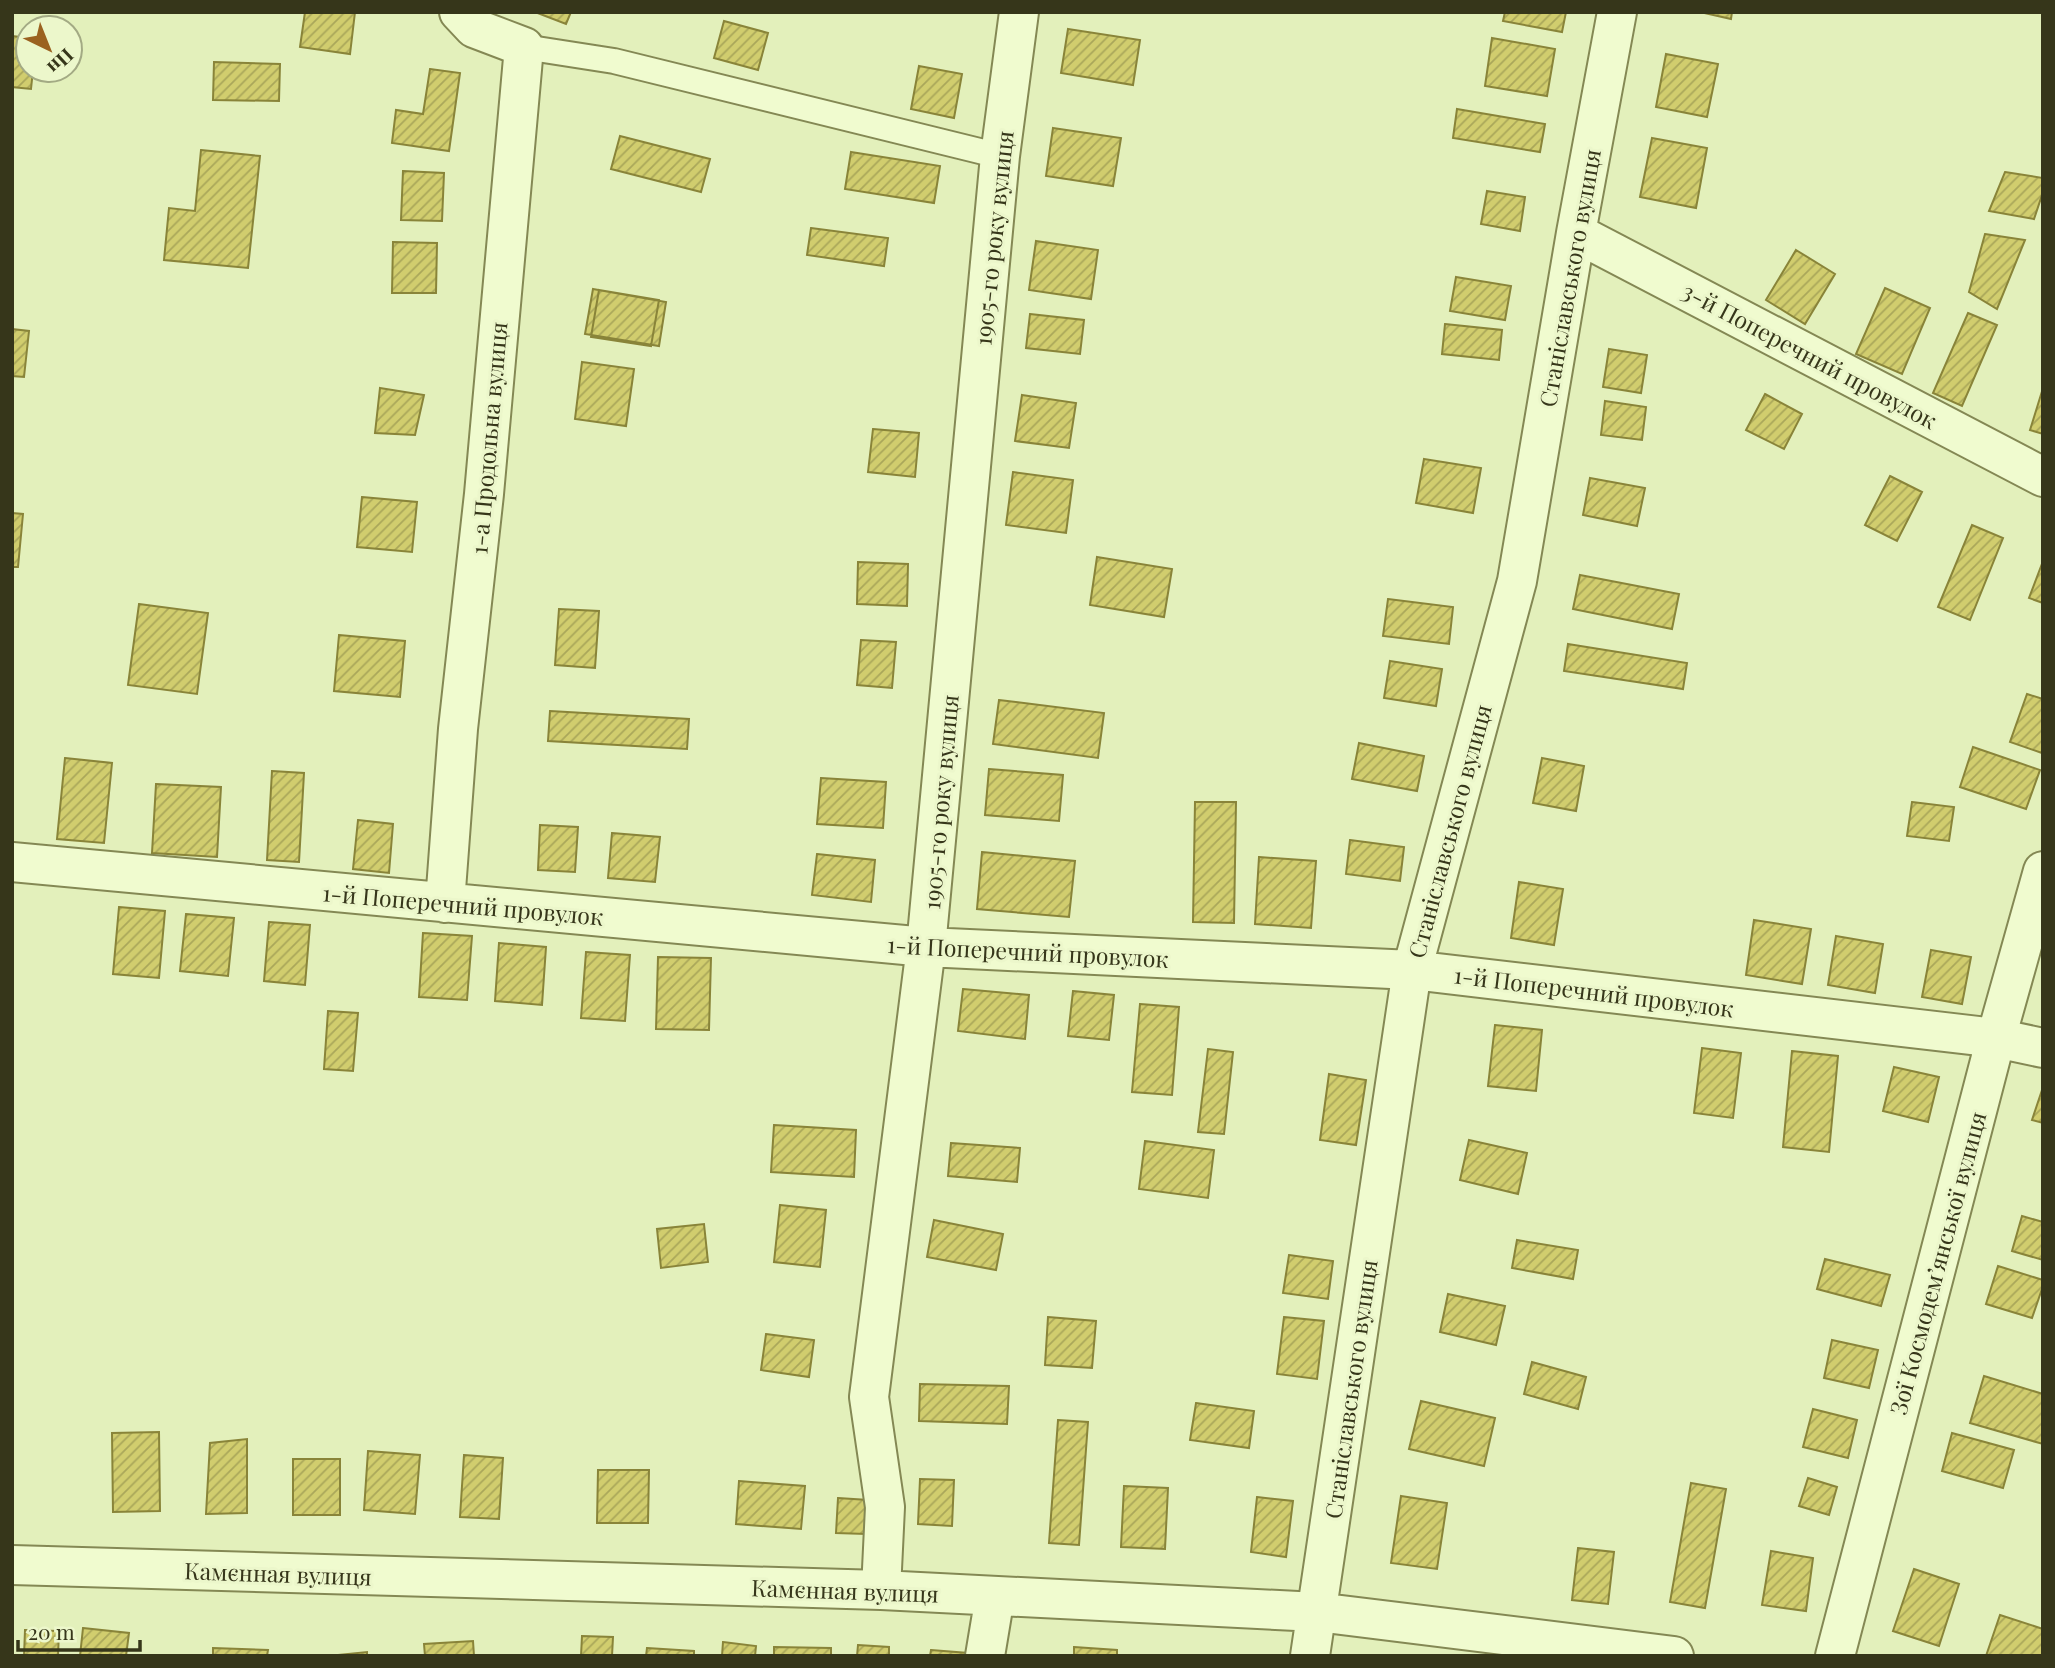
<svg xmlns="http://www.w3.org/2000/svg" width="2055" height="1668" font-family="'Playfair Display',serif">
  <defs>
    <pattern id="building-hatch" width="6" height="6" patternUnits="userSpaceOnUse" patternTransform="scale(1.75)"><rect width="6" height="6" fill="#d1cd6e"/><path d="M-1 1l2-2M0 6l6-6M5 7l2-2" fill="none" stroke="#aaa75a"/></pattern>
  </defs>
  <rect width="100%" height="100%" fill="#e3f0bb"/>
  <!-- building -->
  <path fill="url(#building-hatch)" stroke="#898439" stroke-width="2" d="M305 12H355L350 54 300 47Z
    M535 12H571L566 24Z
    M1505 12H1566L1562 32 1503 21Z
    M1700 12H1732L1731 19Z
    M724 21 768 33 758 70 714 58Z
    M1068 29 1140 40 1133 85 1061 73Z
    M12 36 28 38V70H33L31 89 12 87Z
    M1492 38 1555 49 1547 96 1485 86Z
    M1666 54 1718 64 1707 117 1656 107Z
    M214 62 280 64 279 101 213 100Z
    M919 66 962 74 954 118 911 109Z
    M430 69 460 73 449 151 392 143 396 110 423 114Z
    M1457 109 1545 124 1540 152 1453 138Z
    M1053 128 1121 138 1113 186 1046 176Z
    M620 136 710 159 701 192 611 169Z
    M1652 138 1707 148 1696 208 1640 197Z
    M201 150 260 156 248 268 164 260 169 208 195 211Z
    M851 152 940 166 934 203 845 189Z
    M403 171 444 173 442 221 401 220Z
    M2005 172 2043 178V192L2034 219 1989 211Z
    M1487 191 1525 197 1520 231 1481 224Z
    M811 228 888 238 884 266 807 255Z
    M1985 234 2025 240 1997 309 1969 292Z
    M1036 241 1098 250 1091 299 1029 290Z
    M393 242 437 243 436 293H392Z
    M1796 250 1835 274 1805 324 1766 300Z
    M1456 277 1511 286 1505 320 1450 311Z
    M1885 288 1930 308 1902 374 1856 354Z
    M593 289 666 302 659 346 585 334Z
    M599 290 659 300 651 346 591 337Z
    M1968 313 1997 325 1962 406 1933 393Z
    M1030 314 1084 320 1080 354 1026 348Z
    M1445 324 1502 330 1499 360 1442 354Z
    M12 329 29 331 24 377 12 376Z
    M1609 349 1647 355 1641 393 1603 387Z
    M582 362 634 369 626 426 575 419Z
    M380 388 424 395 415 435 375 433Z
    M2043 388V434L2030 430Z
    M1765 394 1802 414 1784 449 1746 430Z
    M1022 395 1076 403 1069 448 1015 441Z
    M1605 401 1646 407 1642 440 1601 435Z
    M873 429 919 433 915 477 868 472Z
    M1424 459 1481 468 1473 513 1416 503Z
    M1013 472 1073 480 1066 533 1006 525Z
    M1890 476 1922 492 1897 541 1865 525Z
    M1590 478 1645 488 1637 526 1583 515Z
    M362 497 417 502 412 552 357 547Z
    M12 513 23 514 18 567H12Z
    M1972 525 2003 538 1970 620 1938 607Z
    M1097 557 1172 569 1164 617 1090 605Z
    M2043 561V603L2029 598Z
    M858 562 908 564 907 606 857 604Z
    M1580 575 1679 594 1672 629 1573 609Z
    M1388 599 1453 607 1449 644 1383 636Z
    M139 604 208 613 197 694 128 685Z
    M559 609 599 611 595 668 555 665Z
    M339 635 405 641 400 697 334 691Z
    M861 640 896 642 892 688 857 685Z
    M1568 644 1687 663 1683 689 1564 671Z
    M1390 661 1442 669 1436 706 1384 698Z
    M2027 694 2043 699 2042 753 2010 742Z
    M999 700 1104 713 1098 758 993 744Z
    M550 711 689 719 687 749 548 741Z
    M1359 743 1424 756 1417 791 1352 779Z
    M1973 747 2040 770 2026 809 1960 787Z
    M65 758 112 763 104 843 57 839Z
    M1542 758 1584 766 1576 811 1533 803Z
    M989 769 1063 775 1059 821 985 815Z
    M272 771 304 773 299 862 267 860Z
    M821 778 886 782 883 828 817 824Z
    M156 784 221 787 217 857 152 853Z
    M1195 802H1236L1234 923 1193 922Z
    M1912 802 1954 807 1949 841 1907 836Z
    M358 820 393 824 389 873 353 869Z
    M540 825 578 827 575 872 538 870Z
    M612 833 660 837 655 882 608 878Z
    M1350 840 1404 847 1400 881 1346 874Z
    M982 852 1075 861 1069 917 977 909Z
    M817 854 875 860 871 902 812 895Z
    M1259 857 1316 861 1311 928 1255 924Z
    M1519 882 1563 889 1554 945 1511 938Z
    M119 907 165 911 159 978 113 974Z
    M186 914 234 918 228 976 180 971Z
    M1754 920 1811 929 1802 984 1746 975Z
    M269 922 310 925 305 985 264 981Z
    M423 933 472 936 467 1000 419 997Z
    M1836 936 1883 944 1875 993 1828 985Z
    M499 943 546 947 542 1005 495 1001Z
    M1931 950 1971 957 1962 1004 1922 997Z
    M586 952 630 955 625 1021 581 1018Z
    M658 957 711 958 709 1030 656 1029Z
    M963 989 1029 995 1025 1039 958 1031Z
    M1073 991 1114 995 1109 1040 1068 1036Z
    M1140 1004 1179 1007 1172 1095 1132 1092Z
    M328 1011 358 1013 353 1071 324 1069Z
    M1495 1025 1542 1030 1536 1091 1488 1086Z
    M1702 1048 1741 1053 1733 1118 1694 1113Z
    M1208 1049 1233 1052 1224 1134 1198 1132Z
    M1792 1051 1838 1056 1829 1152 1783 1147Z
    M1894 1067 1939 1077 1928 1122 1883 1111Z
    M1329 1074 1366 1080 1356 1145 1320 1140Z
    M2043 1087V1123L2032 1120Z
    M774 1125 856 1130 854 1177 771 1172Z
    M1469 1140 1527 1153 1518 1194 1460 1180Z
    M1145 1141 1214 1150 1208 1198 1139 1189Z
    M951 1143 1020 1148 1017 1182 948 1176Z
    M780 1205 826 1210 820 1267 774 1262Z
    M2022 1216 2043 1222V1260L2012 1251Z
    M934 1220 1003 1234 996 1270 927 1257Z
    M704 1224 708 1262 661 1268 657 1229Z
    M1517 1240 1578 1250 1573 1279 1512 1268Z
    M1289 1255 1333 1261 1328 1299 1283 1293Z
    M1825 1259 1890 1275 1881 1306 1817 1289Z
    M1998 1266 2043 1280V1286L2032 1318 1986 1304Z
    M1448 1294 1505 1306 1496 1345 1440 1332Z
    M1048 1317 1096 1321 1092 1368 1045 1365Z
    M1284 1317 1324 1321 1317 1379 1277 1374Z
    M766 1334 814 1340 809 1377 761 1370Z
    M1832 1340 1878 1350 1869 1388 1824 1378Z
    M1532 1362 1586 1377 1578 1409 1524 1394Z
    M1984 1376 2043 1394V1444L1970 1423Z
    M920 1384 1009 1386 1007 1424 919 1421Z
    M1421 1401 1495 1418 1484 1466 1409 1449Z
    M1196 1403 1254 1411 1249 1448 1190 1440Z
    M1813 1409 1857 1420 1848 1458 1803 1447Z
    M1058 1420 1088 1422 1079 1545 1049 1543Z
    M159 1432 160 1511 113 1512 112 1433Z
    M1952 1433 2014 1450 2003 1488 1942 1471Z
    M247 1439V1513L206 1514 210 1443Z
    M368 1451 420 1455 415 1514 364 1510Z
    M464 1455 503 1458 499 1519 460 1517Z
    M293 1459H340V1515H293Z
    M598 1470H649L648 1523H597Z
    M1808 1478 1837 1487 1829 1515 1799 1506Z
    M920 1479 954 1480 952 1526 918 1524Z
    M739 1481 805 1486 801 1529 736 1524Z
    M1691 1483 1726 1489 1705 1608 1670 1602Z
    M1124 1486 1168 1488 1165 1549 1121 1547Z
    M1401 1496 1447 1503 1437 1569 1391 1563Z
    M1257 1497 1293 1501 1286 1557 1251 1552Z
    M838 1498 868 1500 866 1534 836 1533Z
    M1578 1548 1614 1552 1608 1604 1572 1600Z
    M1771 1551 1813 1558 1806 1611 1762 1605Z
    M1914 1569 1959 1584 1939 1646 1893 1631Z
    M2000 1615 2043 1629V1656H1986Z
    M83 1628 129 1633 126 1656H80Z
    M25 1630 59 1631 58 1656H24Z
    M582 1636 613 1637 612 1656H581Z
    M473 1641 474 1656H425L424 1644Z
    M723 1642 756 1646 755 1656H722Z
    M858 1645 889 1647V1656H857Z
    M774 1647 831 1648V1656H774Z
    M1074 1647 1117 1650V1656H1074Z
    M213 1648 268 1650 267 1656H213Z
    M647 1648 694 1651V1656H646Z
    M931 1650 968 1653V1656H930Z
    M367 1652V1656H328Z"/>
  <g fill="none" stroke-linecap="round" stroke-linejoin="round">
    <!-- service casing -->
    <g stroke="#848854" stroke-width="28">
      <path id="service" d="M524 47 614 61 1000 156"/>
    </g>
    <!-- minor casing -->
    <g stroke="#848854" stroke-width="42">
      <path id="minor" d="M1576 233 2043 477
        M12 862 926 947 1412 970 1996 1038 2043 1048
        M445 903 458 729 484 494 524 47 474 28 459 12
        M12 1565 881 1590 1317 1612 1674 1656
        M881 1590 885 1507 869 1397 926 947 1000 156 1019 12
        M985 1656 995 1596
        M1310 1656 1412 970 1517 581 1576 233 1617 12
        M1835 1656 1996 1038 2043 871"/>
    </g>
    <!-- service -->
    <use href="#service" stroke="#f0fbcf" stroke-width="24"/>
    <!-- minor -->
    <use href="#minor" stroke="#f0fbcf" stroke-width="38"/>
  </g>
  <g text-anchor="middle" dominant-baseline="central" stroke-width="6" stroke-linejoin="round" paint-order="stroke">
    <!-- street labels -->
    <g font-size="23" fill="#36361a" stroke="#ecf7cb">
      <text transform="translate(993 238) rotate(-84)">1905-го року вулиця</text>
      <text transform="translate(1569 278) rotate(-80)">Станіславського вулиця</text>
      <text transform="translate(1810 355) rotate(28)">3-й Поперечний провулок</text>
      <text transform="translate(488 438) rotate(-85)">1-а Продольна вулиця</text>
      <text transform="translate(940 802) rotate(-85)">1905-го року вулиця</text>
      <text transform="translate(1449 831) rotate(-75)">Станіславського вулиця</text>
      <text transform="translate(463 904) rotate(5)">1-й Поперечний провулок</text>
      <text transform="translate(1028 951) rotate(3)">1-й Поперечний провулок</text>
      <text transform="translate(1594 991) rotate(7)">1-й Поперечний провулок</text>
      <text transform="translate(1937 1263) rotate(-75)">Зої Космодем’янської вулиця</text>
      <text transform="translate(1350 1389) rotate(-82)">Станіславського вулиця</text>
      <text transform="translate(278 1573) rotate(2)">Камєнная вулиця</text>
      <text transform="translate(845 1590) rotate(2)">Камєнная вулиця</text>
    </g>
  </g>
  <!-- border -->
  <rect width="2055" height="1668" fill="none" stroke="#36361a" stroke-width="28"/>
  <!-- north arrow -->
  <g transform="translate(49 49) rotate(137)"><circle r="33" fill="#ecf7cb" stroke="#a3aa84" stroke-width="2"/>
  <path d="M0-5L12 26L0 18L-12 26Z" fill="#9b6220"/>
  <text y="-10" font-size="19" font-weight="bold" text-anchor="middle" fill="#36361a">Пн</text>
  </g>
  <!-- scale -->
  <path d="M18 1640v10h122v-10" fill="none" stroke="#36361a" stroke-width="3.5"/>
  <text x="28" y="1640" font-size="21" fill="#36361a" stroke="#ecf7cb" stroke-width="5" paint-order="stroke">20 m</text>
</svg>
